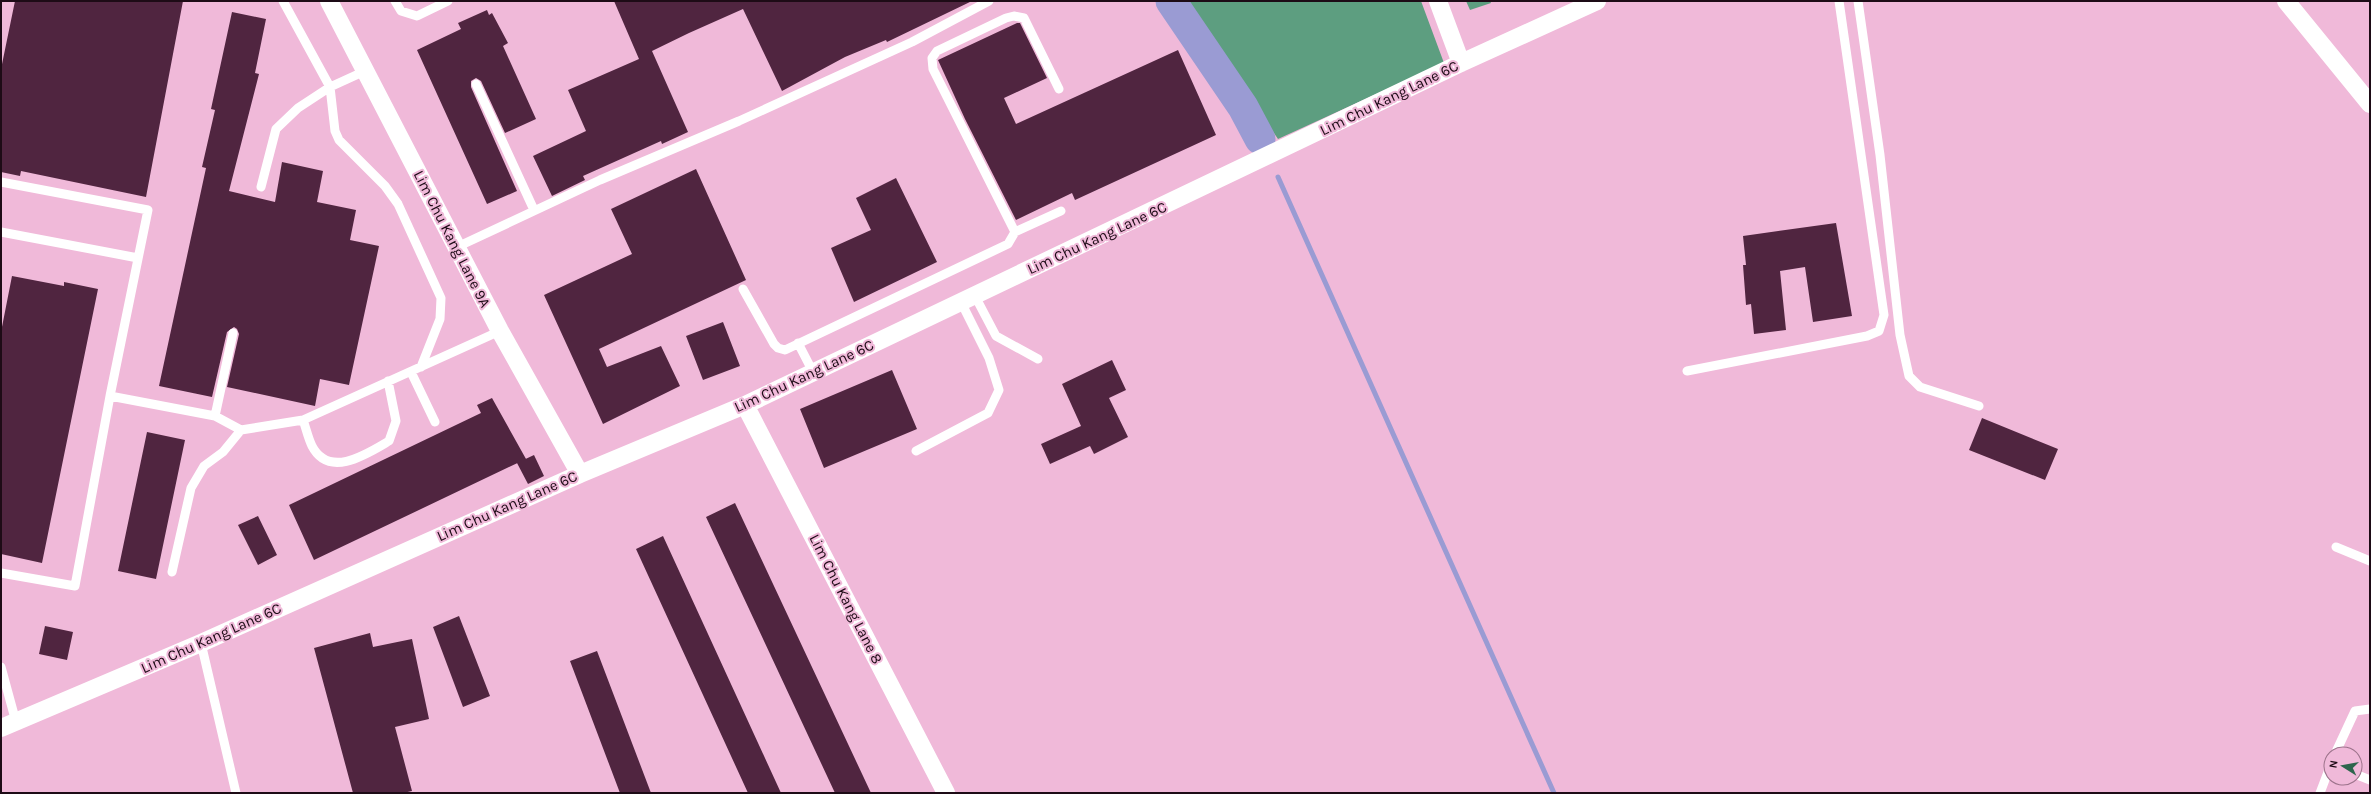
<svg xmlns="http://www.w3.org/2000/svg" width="2371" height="794" font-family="Karla,sans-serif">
  <rect width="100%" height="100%" fill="#f0b9d9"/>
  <!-- forest -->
  <path fill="#5d9e80" d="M1185 1H1421L1444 63 1278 139Z
    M1466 1H1490L1491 3 1470 10Z"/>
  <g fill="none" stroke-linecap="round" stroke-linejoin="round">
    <!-- stream -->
    <path stroke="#9a9bd3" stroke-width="5" d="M1278 177 1554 793"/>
    <!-- river -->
    <path stroke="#9a9bd3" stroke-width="31" d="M1171 1 1243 107 1260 139"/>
  </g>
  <!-- building -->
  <path fill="#502540" d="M15 1H183L146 197 21 171 20 176 1 172V69Z
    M614 1H972L887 42 886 40 845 57 782 91 743 9 689 33 652 51 688 132 662 144 661 141 583 176 585 180 552 196 533 156 586 131 568 90 639 59Z
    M487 10 489 15 492 13 508 43 503 46 536 119 505 133 481 81 476 78 471 81V87L517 191 487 204 417 50 461 29 458 23Z
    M232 12 266 19 255 73 259 74 229 191 275 202 282 162 323 171 317 202 356 210 350 240 379 246 349 385 320 379 315 406 227 387 239 334 237 329 234 327 227 332 212 397 159 386 206 168 202 167 215 110 211 109Z
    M1017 23H1020L1047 78 1004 98 1016 124 1178 50 1216 135 1075 200 1072 193 1016 220 965 119 938 60Z
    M696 169 746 280 599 349 607 367 661 346 680 386 603 424 544 295 632 254 611 209Z
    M896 178 937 262 854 302 831 248 871 230 856 198Z
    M1836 223 1852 316 1813 322 1805 267 1780 271 1786 330 1754 334 1751 304 1746 305 1743 265H1746L1743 236Z
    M12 276 64 286V282L98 289 42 563 1 554V332Z
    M723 322 740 366 703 380 686 336Z
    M1112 360 1126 390 1109 398 1128 437 1094 454 1090 446 1050 464 1041 444 1081 426 1062 384Z
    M892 370 917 429 824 468 800 409Z
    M492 398 526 459 314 560 289 505 481 413 477 405Z
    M1982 418 2058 449 2045 480 1969 450Z
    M147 432 185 440 156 579 118 571Z
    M534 455 544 476 528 484 517 463Z
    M735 503 871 793H835L706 517Z
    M258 516 277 555 258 565 238 525Z
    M663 536 781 793H748L636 549Z
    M459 616 490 696 463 707 433 627Z
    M45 626 73 632 67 660 39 654Z
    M370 633 373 647 412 639 429 719 395 727 412 791 403 793H353L314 648Z
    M597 651 651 793H620L570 661Z"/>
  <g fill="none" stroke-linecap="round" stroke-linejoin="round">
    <!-- lane -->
    <path stroke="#fff" stroke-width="9" d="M283 1 330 87 335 131 339 140 385 186 398 204 441 298 440 319 421 367
      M395 1 401 11 417 16 448 1
      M1858 1 1880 155 1900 335 1909 376 1920 387 1979 406
      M476 84 534 210
      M1 182 148 210 110 396 215 416 241 430 303 420 500 331
      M261 187 276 129 298 108 330 87 365 71
      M1 232 138 258
      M1015 232 933 69 932 58 937 51 1006 18 1014 16 1024 18 1059 89
      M457 247 600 180 739 121 912 42 989 1
      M743 289 774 344 778 348 785 350 1008 244 1015 232 1061 211
      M975 296 996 336 1038 359
      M798 343 813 372
      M1687 371 1867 336 1879 331 1884 315 1839 1
      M411 372 435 422
      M215 416 233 333
      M303 420C306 428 308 438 312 446 329 479 367 454 389 441L396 421 388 381
      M916 451 988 413 999 390 989 358 961 302
      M2336 547 2370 561
      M172 572 191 488 204 466 223 452 241 430
      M1 573 75 586 110 396
      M201 643 236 793
      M1 667 16 722
      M2335 754 2355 711 2370 709
      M2355 774 2370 780
      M2320 793 2331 764"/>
    <!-- street -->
    <path stroke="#fff" stroke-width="18" d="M329 1 500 331 580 474
      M1438 1 1461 63
      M2286 1 2370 104
      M745 405 946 793
      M1 728 201 643 580 474 745 405 1461 63 1597 1"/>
  </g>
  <g text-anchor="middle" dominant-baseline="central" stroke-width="4" stroke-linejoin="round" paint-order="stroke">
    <!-- street labels -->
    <g font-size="15" fill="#1d0b16" stroke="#f0b9d9">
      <text transform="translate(1389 98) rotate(-26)">Lim Chu Kang Lane 6C</text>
      <text transform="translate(1097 238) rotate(-25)">Lim Chu Kang Lane 6C</text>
      <text transform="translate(452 239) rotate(63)">Lim Chu Kang Lane 9A</text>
      <text transform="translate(804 376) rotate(-25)">Lim Chu Kang Lane 6C</text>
      <text transform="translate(507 506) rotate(-24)">Lim Chu Kang Lane 6C</text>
      <text transform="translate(846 599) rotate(63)">Lim Chu Kang Lane 8</text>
      <text transform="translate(211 638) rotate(-24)">Lim Chu Kang Lane 6C</text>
    </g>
  </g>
  <!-- border -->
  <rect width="2371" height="794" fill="none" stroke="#1d0b16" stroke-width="4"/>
  <!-- north arrow -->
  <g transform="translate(2343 766) rotate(281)"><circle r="19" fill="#f0b9d9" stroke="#9c738b"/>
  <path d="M0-3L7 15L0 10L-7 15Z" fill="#2d654d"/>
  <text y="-6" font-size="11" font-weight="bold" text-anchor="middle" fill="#1d0b16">N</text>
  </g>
</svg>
